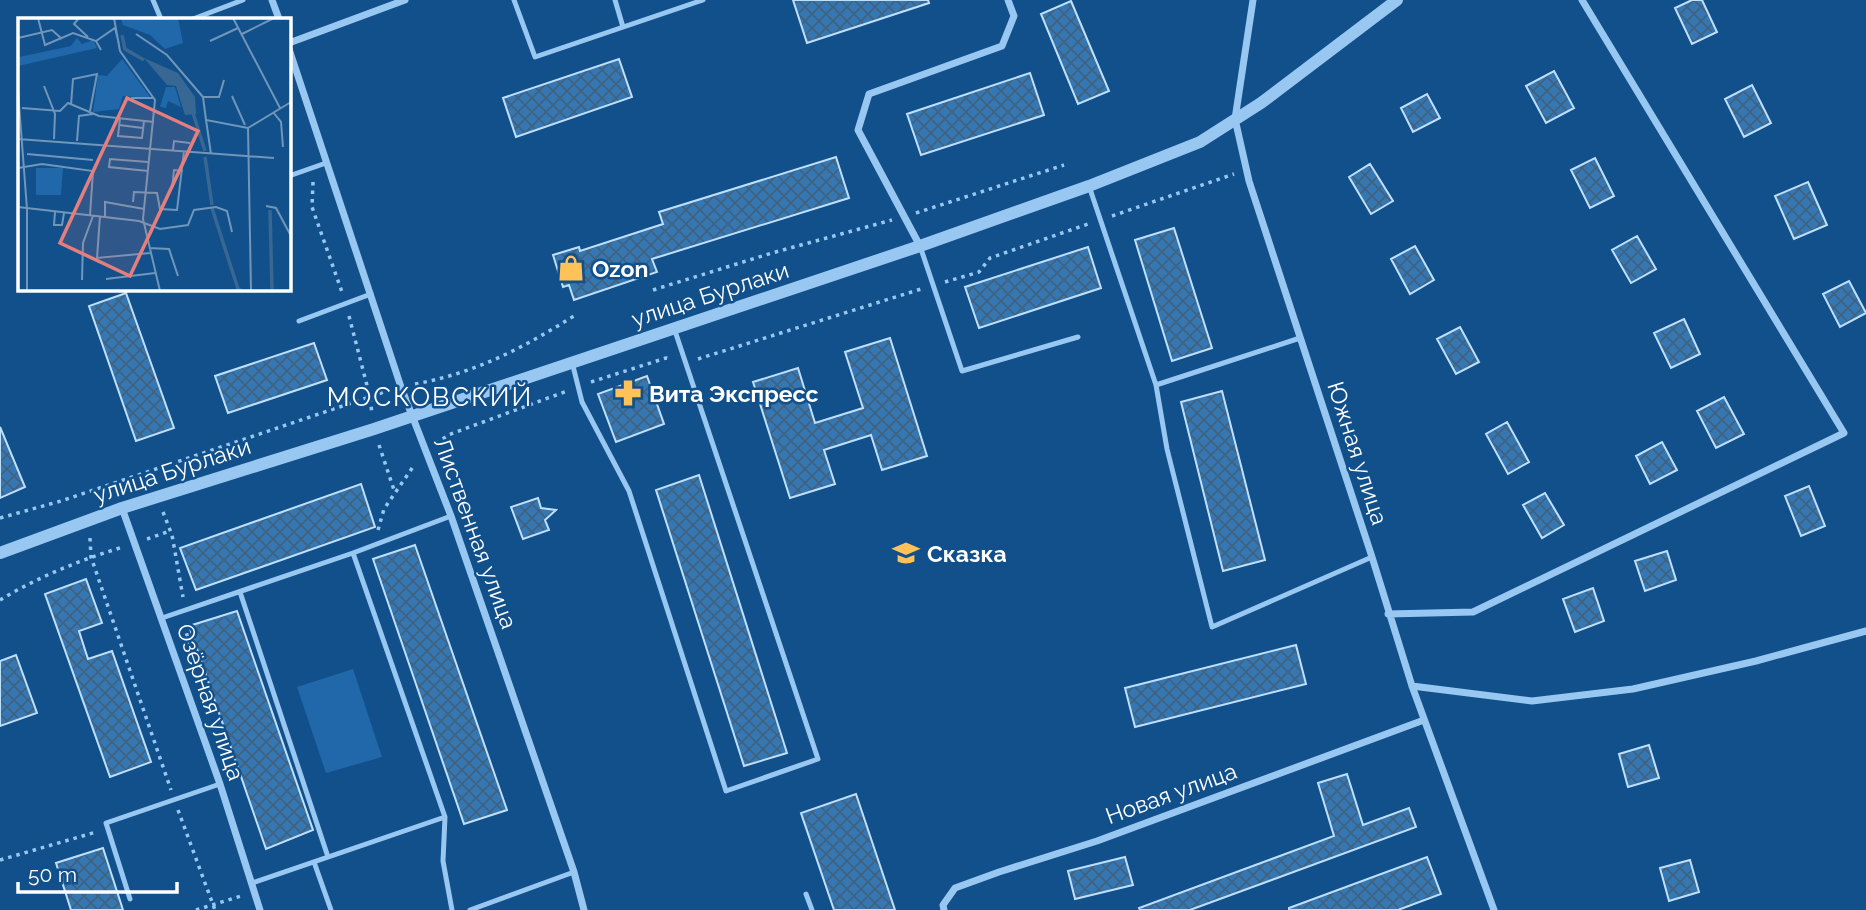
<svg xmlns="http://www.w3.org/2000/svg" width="1866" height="910" font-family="Raleway,sans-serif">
  <defs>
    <pattern id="building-cross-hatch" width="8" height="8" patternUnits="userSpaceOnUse" patternTransform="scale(1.75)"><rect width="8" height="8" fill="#3577b3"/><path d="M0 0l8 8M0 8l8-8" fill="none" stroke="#406280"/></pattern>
  </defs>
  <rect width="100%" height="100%" fill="#11508b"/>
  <!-- green -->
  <path fill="#2068a9" d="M353 669 382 757 326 773 297 687Z"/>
  <!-- building -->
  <path fill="url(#building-cross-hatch)" stroke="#bfe0fd" stroke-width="2" d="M793 0H928L929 3 807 43Z
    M1692 0H1702L1717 32 1692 44 1675 8Z
    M1071 1 1109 91 1078 104 1041 14Z
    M619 59 632 97 516 137 503 98Z
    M1554 71 1574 108 1546 123 1526 86Z
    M1030 73 1044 115 921 155 907 114Z
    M1752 85 1771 123 1744 137 1725 99Z
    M1427 94 1440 118 1413 132 1401 108Z
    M836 157 849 198 652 259 657 272 574 300 569 285 563 287 553 255 579 247 580 251 663 224 659 212Z
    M1595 158 1614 196 1590 208 1571 170Z
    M1370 164 1393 201 1371 214 1349 177Z
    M1808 182 1827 225 1794 239 1775 196Z
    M1174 228 1212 348 1172 361 1135 240Z
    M1637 236 1656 269 1631 283 1612 250Z
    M1415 246 1434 280 1410 294 1391 259Z
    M1088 247 1101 288 979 328 965 287Z
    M1849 281 1866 313 1840 327 1823 294Z
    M126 293 174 428 136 441 89 306Z
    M1684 319 1700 354 1671 368 1654 333Z
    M1460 327 1479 362 1456 374 1437 339Z
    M890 338 927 456 882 470 871 435 824 450 835 484 790 498 753 382 798 368 815 423 863 408 845 352Z
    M314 343 327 380 228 413 215 376Z
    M647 376 664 424 616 442 598 394Z
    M1222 391 1265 560 1223 571 1181 402Z
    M1724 397 1744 434 1716 448 1697 411Z
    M1507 422 1529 462 1508 474 1486 434Z
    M0 427 25 487 0 498Z
    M1662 442 1677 470 1650 484 1636 456Z
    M699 475 787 753 744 766 656 490Z
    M361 484 375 527 196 590 180 548Z
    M1809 486 1825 526 1801 536 1785 496Z
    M1545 493 1564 525 1542 538 1523 505Z
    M538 498 541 508 556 510 545 520 549 530 523 539 511 507Z
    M415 545 507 810 464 824 373 559Z
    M1667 551 1676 580 1645 591 1635 561Z
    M86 579 102 623 79 631 88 659 112 651 151 762 110 777 45 594Z
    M1593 588 1604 621 1575 632 1563 599Z
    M237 611 313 830 266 849 189 626Z
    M1296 645 1306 684 1135 727 1125 688Z
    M16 655 37 713 0 726V661Z
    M1649 745 1659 778 1628 787 1619 754Z
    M1347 774 1363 825 1409 808 1416 827 1190 910H1140L1139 908 1334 836 1318 783Z
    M856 794 895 910H834L801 813Z
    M103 848 123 910H71L56 863Z
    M1125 857 1133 885 1075 899 1068 871Z
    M1427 857 1441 894 1398 910H1289V908Z
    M1690 860 1699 892 1669 901 1660 868Z"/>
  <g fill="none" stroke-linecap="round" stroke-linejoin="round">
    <!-- path -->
    <path stroke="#98c7f1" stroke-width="3.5" stroke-dasharray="3.5 5" stroke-linecap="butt" d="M313 182 312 207 342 292
      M916 213 1064 165
      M1112 216 1234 174
      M945 282 979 272 990 258 1088 224
      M653 290 772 253 892 220
      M349 316 370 397 372 414
      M698 359 921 289
      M591 382 666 358 670 359
      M415 384C476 373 525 347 577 314
      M436 444 448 435 567 391
      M379 445 395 493
      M163 512 172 535 183 597
      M0 518 61 501 387 391
      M378 530 384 509 415 464
      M90 538 91 557 171 790
      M147 539 170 531
      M0 600C38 577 80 560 123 547
      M184 625 204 691
      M178 810 215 910
      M0 860 96 832
      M196 910 241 896"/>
    <!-- service -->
    <path stroke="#98c7f1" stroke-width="5" d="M153 0 161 19
      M514 0 535 57 703 0
      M615 0 623 27
      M193 19 243 0
      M289 176 326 163
      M1089 186 1156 385 1167 449 1212 627 1372 557
      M920 246 962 371 1078 337
      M299 321 371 294
      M572 362 582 402 629 491 726 791 818 759 674 328
      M1156 385 1300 338
      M353 553 451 516
      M240 592 328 857
      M162 618 353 553 445 817 252 883
      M445 817 443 861 452 910
      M314 862 331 910
      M806 894 812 910
      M130 899 106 823 220 784
      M470 910 574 872"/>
    <!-- minor -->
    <path stroke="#98c7f1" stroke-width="7" d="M272 0 279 19
      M1253 0 1235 119 1249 181 1372 557 1412 686 1494 910
      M289 43 405 0
      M289 49 401 387 451 516 574 872 584 910
      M920 246 858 130 869 94 1002 46 1014 16 1008 0
      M122 508 220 784 260 910
      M1388 614 1473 612 1844 433 1582 0
      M1412 686 1532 701 1633 689 1756 661 1866 631
      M944 910 943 905 955 888 999 872 1097 841 1424 720"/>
    <!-- tertiary -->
    <path stroke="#98c7f1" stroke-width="12" d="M0 553 122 508 374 429 920 246 1089 186 1200 142 1261 103 1397 0"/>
  </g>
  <!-- icons -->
  <defs>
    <g id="shop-bare" transform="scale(2.1)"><path d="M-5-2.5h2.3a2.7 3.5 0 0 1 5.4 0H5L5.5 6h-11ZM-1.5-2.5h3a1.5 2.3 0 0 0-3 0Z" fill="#ffc259" stroke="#11508b" stroke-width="2.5" paint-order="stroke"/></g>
    <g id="pharmacy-bare" transform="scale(2.1)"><path d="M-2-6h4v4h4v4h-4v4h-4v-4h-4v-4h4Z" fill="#ffc259" stroke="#11508b" stroke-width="2.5" paint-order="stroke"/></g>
    <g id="school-bare" transform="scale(2.1)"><path d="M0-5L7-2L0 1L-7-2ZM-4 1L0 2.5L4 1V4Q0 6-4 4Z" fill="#ffc259" stroke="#11508b" stroke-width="2.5" paint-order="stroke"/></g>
  </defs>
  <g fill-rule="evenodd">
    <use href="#shop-bare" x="571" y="268"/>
    <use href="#pharmacy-bare" x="628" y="393"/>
    <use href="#school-bare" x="906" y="553"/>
  </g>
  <g text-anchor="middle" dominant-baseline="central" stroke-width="5" stroke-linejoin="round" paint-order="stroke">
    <!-- poi labels -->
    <g font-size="23" font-weight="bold" fill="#fff" stroke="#11508b" text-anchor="start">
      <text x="592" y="268">Ozon</text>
      <text x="649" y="393">Вита Экспресс</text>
      <text x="927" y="553">Сказка</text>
    </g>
    <!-- street labels -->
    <g font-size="23" fill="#fff" stroke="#11508b">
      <text transform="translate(710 294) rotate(-18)">улица Бурлаки</text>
      <text transform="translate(1358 453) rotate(72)">Южная улица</text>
      <text transform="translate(172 470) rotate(-18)">улица Бурлаки</text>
      <text transform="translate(476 533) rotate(70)">Лиственная улица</text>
      <text transform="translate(211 702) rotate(71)">Озёрная улица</text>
      <text transform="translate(1171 793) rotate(-20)">Новая улица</text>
    </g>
    <!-- quarter labels -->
    <g font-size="26" letter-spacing="2" fill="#fff" stroke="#11508b">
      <text x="430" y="397">МОСКОВСКИЙ</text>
    </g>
  </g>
  <!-- overview -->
  <g transform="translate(18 18)">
    <rect width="273" height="273" fill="#11508b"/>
    <path d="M104 41 133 80 105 78 101 91 75 94 80 57 89 58ZM148 69H157L163 89 150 83 148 90 142 89ZM18 150H45L43 177H18Z" fill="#2068a9"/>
    <path d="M103 0H160L165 25 147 31 132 17 105 7ZM59 20 64 26 75 22 79 30 0 48 1 39 53 28Z" fill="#2068a9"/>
    <path d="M126 40 160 55 177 79 178 96 167 97 158 68 149 67Z" fill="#386793"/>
    <path fill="none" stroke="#386793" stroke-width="3.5" d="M104 17 107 31 126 42M175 95 187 133M187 139 194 187M194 190 220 271 225 273M252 192 254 273"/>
    <path fill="none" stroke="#7096b9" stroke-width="2" d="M20 0 27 27 55 15 78 23 83 32M61 0 56 6 70 19M96 0 102 33 137 82 125 201 142 273M215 0 262 90M118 16 149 37 185 79M224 16 256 0M0 20 34 12 44 21M78 23 97 10 101 26M192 23 220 10M206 62 201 79H185L188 102 230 110M26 68 37 96 36 121M0 73 9 191V273M214 78 227 107M113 80H136M53 87 55 61 79 56 72 93M4 90 42 93 50 85 81 98 136 104M255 94 263 104 265 129M102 100 100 118 124 120 126 103M188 102 193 136M101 107 125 110M230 110 233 273M230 110 273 84M0 121 256 140M59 123 61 98 75 96M155 132 156 123 172 125M9 136 75 142M0 150 24 146 75 153 72 197M130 153 91 149 92 141 130 144M154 171 156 152 165 153M115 184 116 174 139 175 142 191 159 192 166 133M248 188 258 190 273 218M0 189 121 203 142 211 170 207 176 192 198 189 209 193 214 214M37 194 36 207H44L46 195M82 198 79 240 132 235M87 199V184L126 191M131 230 151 231 160 258M88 261 137 255M64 262 65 225 75 198"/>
    <path fill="#e67e7e" fill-opacity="0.15" stroke="#e67e7e" stroke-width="3.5" d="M109 80 180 113 112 258 42 225Z"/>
    <rect width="273" height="273" fill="none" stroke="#fff" stroke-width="3.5"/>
  </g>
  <!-- scale -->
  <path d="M18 882v10h159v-10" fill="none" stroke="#ffffff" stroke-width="3.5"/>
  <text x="28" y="882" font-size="21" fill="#ffffff" stroke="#11508b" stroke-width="5" paint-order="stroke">50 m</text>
</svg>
